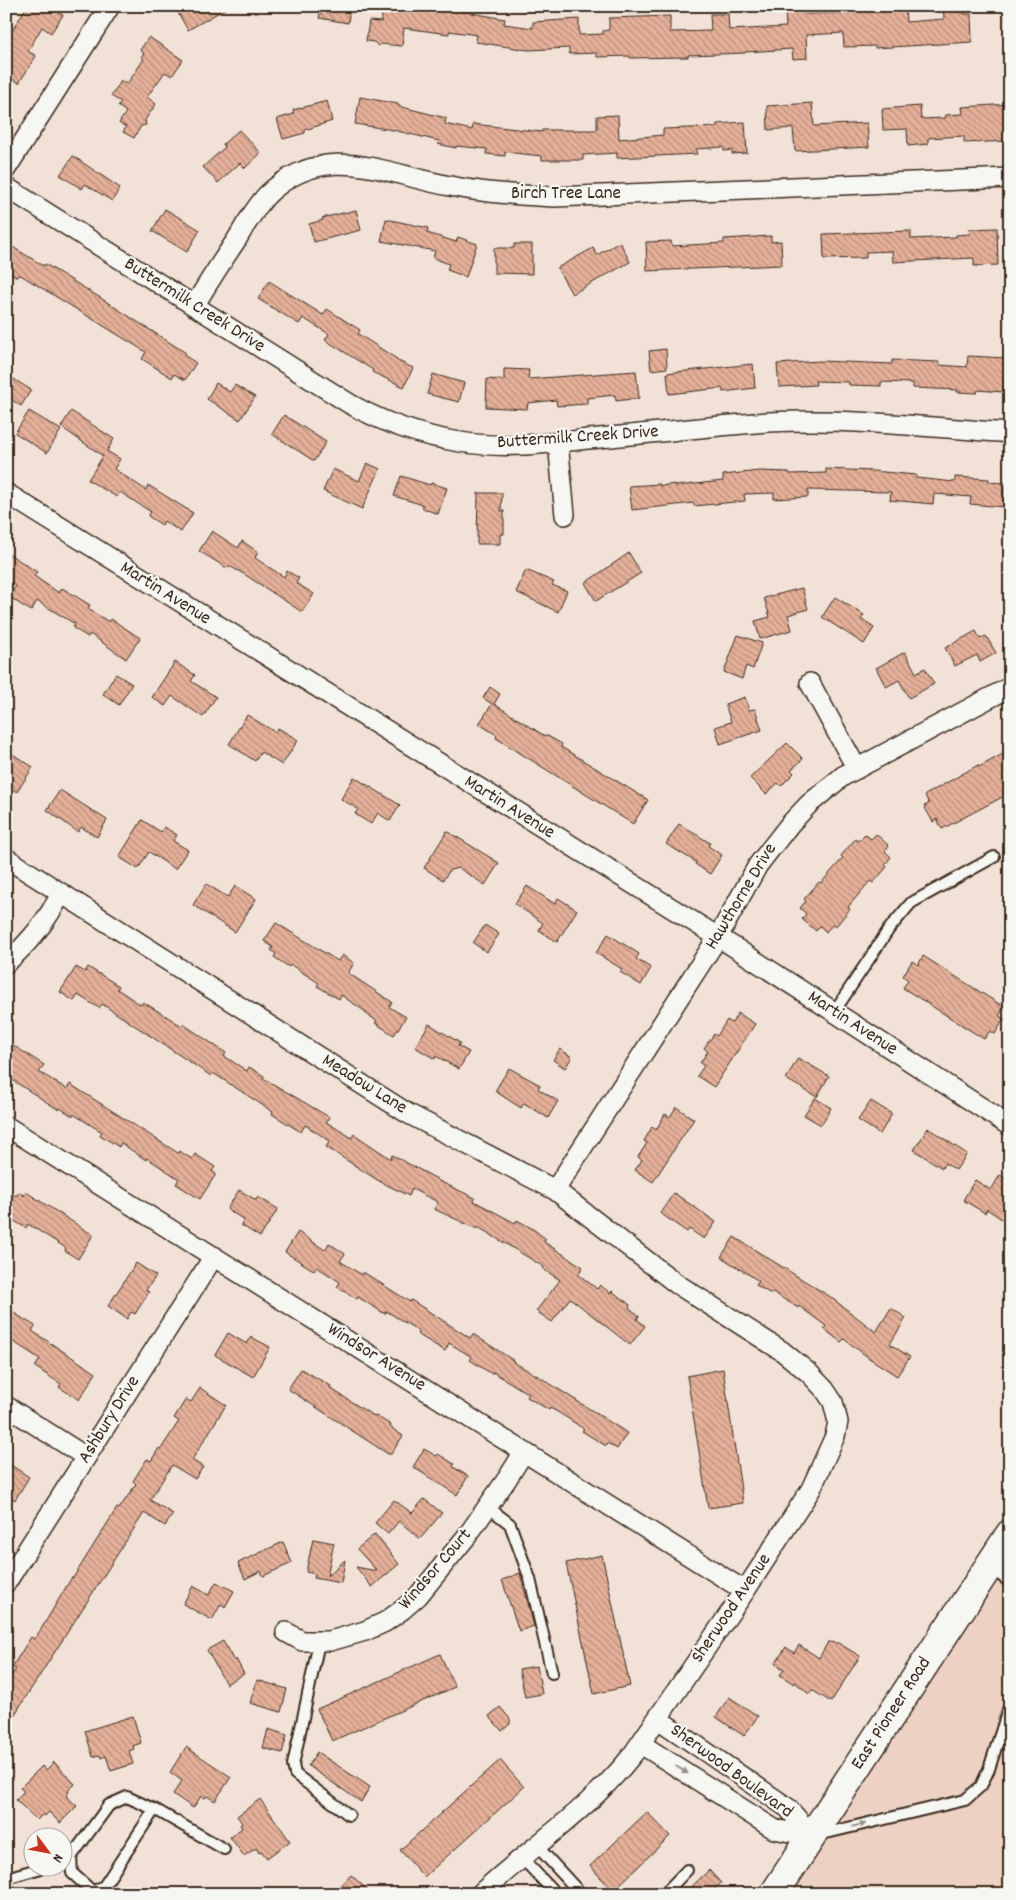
<svg xmlns="http://www.w3.org/2000/svg" width="1016" height="1900" font-family="Dekko,sans-serif">
  <defs>
    <pattern id="building-back-hatch" width="6" height="6" patternUnits="userSpaceOnUse" patternTransform="scale(1.25)"><rect width="6" height="6" fill="#e5b099"/><path d="M-1 5l2 2M0 0l6 6M5-1l2 2" fill="none" stroke="#bb8f7c"/></pattern>
  </defs>
  <rect width="100%" height="100%" fill="#f1e1d7"/>
  <filter id="ink" filterUnits="userSpaceOnUse"><feTurbulence type="fractalNoise" baseFrequency=".02" numOctaves="2"/><feDisplacementMap in="SourceGraphic" scale="10" xChannelSelector="R" yChannelSelector="G"/><feConvolveMatrix kernelMatrix="1 2 1 2 8 2 1 2 1" color-interpolation-filters="sRGB"/></filter>
  <g filter="url(#ink)">
    <!-- built -->
    <path fill="#edd2c4" d="M1010 1532V1894H774Z"/>
    <!-- building -->
    <path fill="url(#building-back-hatch)" stroke="#3b2a1e" d="M27 6H61L57 11 63 15 51 33 42 27 28 51 36 56 19 83 6 75V41Z
      M174 6H230L188 30Z
      M322 6H350L348 23 319 18Z
      M388 6H422L466 12 505 19 504 24 533 28V22L579 19V35L603 34V31L609 30V18L670 16V32L711 31 710 14H728L729 30 786 27 785 12 804 10 805 14 843 13V8L905 6 906 22 944 19 943 6H961V12H964V14H971L972 42 875 48V46L844 47 843 33 806 35 807 58 793 59 792 49 745 52V53L688 55V57L630 58V56L597 57V53L569 54V48L528 50 476 42 477 35 449 31V34L404 28 402 46 381 44 378 46 374 42 366 41 369 21 381 22 382 13 387 14Z
      M149 37 183 60 172 76 165 72 147 97 156 104 145 120 146 125 141 126 134 138 123 132 126 127 119 123 126 112 118 106 121 102 111 96 121 81 127 84 144 59 141 57 144 53 140 50Z
      M360 97 398 104V106L446 118 445 124 472 130 473 124 542 132V130H597V116L618 115 619 139 663 135V129L717 127V124L745 122 747 153 732 154V150L724 151 723 147 696 149 697 154 617 158V153L583 155V160H542V156L505 152V156L486 154 487 149 456 146V148L438 144 439 141 393 130 355 124Z
      M327 101 332 121 305 130V133L283 139 277 119 294 114 293 110Z
      M812 103 814 126 867 123 869 147 795 151 793 128 768 130 767 106Z
      M1010 104V141L964 143V136L928 138V144L908 146 907 129 883 130 882 109 920 106 921 119 946 118 945 115 963 114 962 107Z
      M239 130 261 153 245 168 240 163 218 183 203 167 225 147 223 144Z
      M73 156 120 188 112 201 85 184 82 189 60 175Z
      M165 209 200 230 187 252 152 231Z
      M356 210 361 230 314 242 309 224 323 220 322 218Z
      M386 219 428 228 427 233 456 242 458 237 477 244 466 277 447 270 449 264 433 258 435 251 381 241Z
      M997 228 998 265 974 266V258L893 262 892 251 866 252V258L824 259 823 234 911 231V239L956 237V235L970 234 969 229Z
      M771 236V242L781 241 782 265 647 271 646 242 671 241 672 246 724 243V239Z
      M620 242 630 262 572 294 557 268 593 248 597 255Z
      M6 243 44 266 45 264 99 297 186 353 184 355 196 363 185 380 174 374 172 378 142 359 146 352 19 274 17 277 6 270Z
      M514 244H532V274L494 273V248H514Z
      M269 281 323 315 327 309 360 330 358 334 397 359 396 360 413 368 404 387 372 372 373 370 325 340 329 334 303 318 299 324 258 299Z
      M666 349 667 368 651 370 649 351Z
      M968 356 1006 358 1003 392 978 390 977 393 957 392 958 390 913 388V383L881 382V386L849 385V382L815 381 816 385 779 387 777 364 820 361 892 364V360L939 362V365L967 367Z
      M753 364 755 388 723 392 722 388 669 394 667 373Z
      M504 369 529 370 528 379 636 371 639 398 616 401 615 395 587 398V404L557 406 556 400 528 403 527 409 486 407 487 379 504 380Z
      M433 374 464 383 459 402 427 394Z
      M12 378 31 390 21 406 6 396V387Z
      M216 383 230 392 235 385 255 397 240 420 207 399Z
      M29 411 61 430 47 453 15 433Z
      M71 411 114 439 107 451 120 459 114 469 146 490 148 485 193 513 181 532 164 521 162 525 148 516 151 512 120 492 117 497 88 480 103 456 61 427Z
      M284 415 326 442 314 461 272 434Z
      M367 463 380 469 362 509 323 491 333 469 359 481Z
      M826 469 873 471 916 475V478L955 482V477L989 479V482L1005 483 1003 507 970 504 971 497 934 494 933 504 890 500 891 492 808 490V497L774 499V493L744 494 745 501 694 506V503L632 510 629 486 660 484V486L675 484 676 486 723 481V475L759 471 789 472 790 474 826 473Z
      M401 476 430 485 431 483 447 488 438 514 422 508 423 505 394 496Z
      M478 493H502L501 511H504V534H500V544H477Z
      M212 531 238 548 242 541 258 552 255 558 284 577 287 571 299 578 296 583 314 594 302 612 244 574 229 566 227 568 199 551Z
      M6 552 37 572 34 576 59 593 62 588 90 605 88 609 109 622 111 619 140 638 126 659 90 634 88 637 73 628 75 624 37 601 31 611 9 597 16 586 6 580Z
      M629 553 641 573 596 601 585 583Z
      M526 570 554 582 552 585 567 591 558 612 516 592Z
      M802 588 808 609 788 615 792 630 760 639 755 621 770 617 764 598Z
      M835 597 864 615 861 619 874 628 864 644 822 617Z
      M976 631 980 639 986 636 996 653 980 662 977 655 955 666 945 648Z
      M738 635 762 643 753 669 746 666 742 679 724 672Z
      M905 652 916 673 925 668 934 684 909 698 899 680 886 687 876 668Z
      M175 662 195 675 191 681 216 697 203 717 172 696 165 706 152 697Z
      M116 674 132 684 119 705 103 694Z
      M490 687 500 694 494 704 545 736 546 735 562 744 561 747 648 800 633 824 496 738 497 735 479 724 492 704 483 698Z
      M745 697 749 710 755 709 762 730 720 744 715 727 731 722 725 704Z
      M247 715 275 732 278 728 298 740 282 765 261 752 255 761 229 744Z
      M787 743 803 759 791 770 794 773 781 786 778 783 766 794 750 778Z
      M6 750 33 767 17 792 6 785Z
      M1010 750V793L942 829 937 819 933 822 924 806 929 804 925 795 978 765 979 767Z
      M354 777 400 805 390 821 378 813 371 824 355 814 358 809 341 799Z
      M60 790 107 820 97 837 81 827 78 832 47 810Z
      M142 820 161 832 164 827 177 835 173 841 188 850 175 869 149 852 138 869 119 857Z
      M679 824 710 843 708 846 722 855 710 874 695 864 696 862 666 844Z
      M447 831 499 863 485 885 459 868 450 870 443 880 424 868Z
      M865 834 871 839 876 834 889 846 885 851 891 857 885 865 887 867 873 883 870 881 848 907 850 909 836 926 833 924 826 932 820 926 816 931 802 919 806 914 800 908 806 901 804 899 819 882 821 883 843 858 841 856 855 839 858 841Z
      M206 884 228 897 235 886 256 899 235 932 193 905Z
      M527 886 555 904 558 898 577 910 557 942 539 930 543 923 515 904Z
      M276 923 338 961 342 955 354 963 348 973 392 1002 389 1007 406 1017 394 1035 375 1023 377 1021 365 1013 366 1012 341 995 339 999 317 986 319 983 291 965 289 967 274 957 276 954 271 950 273 947 264 941Z
      M485 925 499 934 487 952 473 943Z
      M608 934 639 954 636 959 651 968 641 985 620 972 622 969 596 953Z
      M923 956 1004 1007 999 1016 1004 1019 995 1034 990 1031 984 1039 903 988 908 980 903 976 912 961 918 965Z
      M76 967 85 972 88 967 119 986 117 989 141 1005 143 1002 182 1026 183 1024 226 1053 224 1056 247 1071 249 1067 264 1076 263 1078 329 1117 326 1122 352 1138 354 1134 391 1159 392 1155 437 1179V1180L475 1198 474 1201 515 1223 517 1220 533 1229 546 1239 544 1242 583 1267 578 1274 597 1289 600 1285 610 1293 612 1291 630 1305 629 1308 639 1316 637 1319 645 1326 630 1345 570 1298 552 1322 536 1311 560 1280 543 1269 544 1267 478 1227 477 1229 434 1209 438 1202 412 1189 409 1196 379 1181 326 1147 330 1141 305 1125 301 1132 272 1114 273 1112 213 1073 211 1076 102 1004 99 1008 78 995 74 1001 60 992Z
      M738 1013 755 1024 714 1087 697 1076 704 1066 700 1063 708 1051 704 1048 714 1034 717 1036 727 1020 732 1023Z
      M429 1024 460 1043 458 1046 469 1052 459 1069 436 1056 435 1059 415 1047Z
      M6 1041 44 1065 39 1072 67 1089 70 1084 178 1153 179 1151 192 1159 195 1154 215 1167 212 1171 216 1174 200 1199 176 1184 179 1179 147 1158 146 1160 121 1143 119 1147 100 1135 102 1132 75 1115H71L60 1108 59 1110 6 1076Z
      M560 1049 572 1057 565 1068 553 1060Z
      M798 1058 829 1076 817 1097 786 1079Z
      M509 1068 540 1085 538 1089 558 1101 548 1118 524 1103 521 1108 495 1091Z
      M815 1098 831 1108 821 1125 804 1115Z
      M871 1101 892 1114 880 1134 858 1120Z
      M676 1107 694 1119 653 1182 635 1170 642 1160 638 1157 647 1143 644 1141 652 1127 656 1130 665 1114 670 1117Z
      M928 1128 967 1154 956 1170 945 1163 942 1168 914 1150Z
      M1000 1175 1010 1181V1209L1003 1220 987 1209 985 1213 963 1200 975 1180 991 1190Z
      M6 1190 16 1196 19 1192 24 1196 26 1192 93 1235 78 1259 65 1251 66 1248 28 1224 26 1228 6 1216Z
      M239 1190 256 1200 258 1197 278 1209 260 1237 241 1225 244 1220 227 1209Z
      M674 1193 716 1222 704 1239 689 1229 687 1232 660 1213Z
      M298 1232 325 1250 329 1243 345 1254 340 1261 362 1275 363 1272 410 1302 411 1300 470 1338 473 1334 514 1361 513 1362 538 1376 627 1433 617 1449 607 1443 606 1446 582 1431 584 1429 561 1414 550 1408 549 1410 527 1397 529 1394 519 1388 493 1372 492 1374 484 1369 470 1360 472 1357 449 1343 445 1351 417 1334 419 1331 386 1311 385 1314 358 1297 357 1299 337 1287 340 1282 317 1267 314 1270 310 1268 285 1252Z
      M734 1237 829 1296 876 1332 891 1308 906 1318 890 1344 910 1357 897 1376 869 1358 844 1339 841 1342 824 1329 826 1326 799 1306 798 1308 773 1292 771 1294 756 1285 759 1281 721 1257Z
      M136 1263 156 1276 146 1290 149 1292 135 1314 131 1312 127 1319 108 1306Z
      M6 1308 35 1326 32 1331 96 1373 79 1400 59 1387 61 1384 35 1367 40 1359 6 1337Z
      M228 1333 247 1344 251 1337 270 1347 253 1377 215 1355Z
      M301 1369 331 1386 330 1388 375 1417 376 1416 391 1425 390 1427 403 1436 391 1454H388L288 1389Z
      M723 1369 743 1503 708 1508 687 1376Z
      M200 1388 226 1405 192 1460 203 1467 195 1479 172 1465 150 1500 173 1514 165 1526 144 1513 6 1728V1684L16 1669 12 1667 31 1637 34 1639 40 1631 72 1577 73 1578 117 1508 119 1509 136 1484 133 1481 147 1459 151 1461 159 1448 161 1449 179 1421 174 1418 186 1399 191 1402Z
      M424 1449 436 1456 438 1454 454 1464 453 1467 468 1476 457 1495 413 1467Z
      M6 1462 29 1477 15 1500 6 1494Z
      M424 1499 442 1513 420 1539 399 1521 388 1534 375 1523 394 1500 412 1513Z
      M375 1534 399 1564 372 1587 356 1567 377 1571 357 1549Z
      M313 1539 334 1543 327 1576 345 1560 341 1583 314 1578 315 1574 306 1572Z
      M283 1542 292 1563 263 1576 261 1571 245 1579 238 1563Z
      M602 1555 630 1686 594 1694 566 1563Z
      M520 1573 534 1626 519 1631 502 1580Z
      M216 1582 234 1591 225 1607 221 1604 212 1620 183 1604 193 1586 209 1595Z
      M223 1641 234 1661 236 1659 244 1674 226 1684 207 1650Z
      M828 1642 838 1643 860 1656 831 1702 812 1690 809 1694 795 1682 794 1684 780 1675 784 1669 775 1664 786 1647 794 1653 799 1645 819 1658Z
      M440 1654 455 1687 332 1741 317 1709Z
      M537 1666 542 1694 525 1697 519 1669Z
      M257 1680 287 1689 281 1712 250 1703Z
      M729 1697 758 1716 744 1736 716 1717Z
      M500 1707 510 1719V1724L502 1731 489 1716Z
      M133 1716 141 1743 133 1746 134 1749 129 1751 133 1764 111 1771 106 1756 101 1758 100 1755 93 1757 85 1731Z
      M268 1729 287 1735 282 1753 263 1748Z
      M186 1747 231 1777 215 1801 207 1796 205 1798 201 1796 193 1808 173 1794 182 1781 170 1772Z
      M317 1752 370 1787 361 1802 308 1766Z
      M500 1760 524 1787 424 1877 400 1850Z
      M54 1762 75 1784 68 1791 69 1792 66 1796 77 1806 60 1823 49 1812 45 1816 43 1814 37 1820 16 1800 24 1791 20 1788 42 1766 46 1770Z
      M260 1799 290 1841 267 1858 261 1851 259 1853 256 1848 244 1856 230 1837 242 1828 240 1825 242 1823 237 1816Z
      M647 1812 670 1836 613 1891 590 1866Z
      M709 1870 721 1883 710 1894H684Z
      M351 1875 372 1894H345L339 1888Z"/>
    <g fill="none" stroke-linecap="round" stroke-linejoin="round">
      <!-- service casing -->
      <g stroke="#3b2a1e" stroke-width="14">
        <path id="service" d="M834 1012 889 929 911 903 994 857
          M488 1507 510 1524 530 1579 552 1673
          M990 1568 1010 1582
          M319 1642 293 1765 295 1774 349 1815
          M818 1835 965 1800 981 1786 989 1769 1010 1704
          M536 1845 581 1894
          M71 1857 72 1873 93 1892 104 1886 154 1810
          M521 1857 556 1894
          M62 1860 71 1857 109 1805 127 1797 158 1811 224 1849
          M6 1878 41 1868
          M664 1894 687 1870"/>
      </g>
      <!-- minor casing -->
      <g stroke="#3b2a1e" stroke-width="22">
        <path id="minor" d="M6 169 110 6
          M6 187 350 404C384 423 421 436 460 442 503 449 545 444 588 439 648 434 708 426 768 422 849 418 929 427 1010 433
          M194 306C208 283 222 261 237 239 246 224 255 208 267 195 325 139 384 174 450 186 484 193 520 195 555 197L1010 178
          M558 442 565 515
          M6 493 734 947 1010 1126
          M810 683 857 769
          M6 858 407 1113 555 1190 677 1284 782 1351 809 1373 825 1390 833 1402 838 1422 835 1436 811 1489 745 1591 633 1754C590 1809 531 1847 480 1894
          M6 963C29 943 48 920 61 893
          M6 1126 745 1591
          M555 1190 718 937 758 865 790 824 809 804 843 776 1010 687
          M6 1406 86 1457
          M6 1583 214 1256
          M286 1632 302 1641H330L365 1631 385 1622 402 1610 418 1596 467 1536 507 1479 524 1452
          M658 1719 788 1808 812 1836
          M641 1744 774 1829 812 1836
          M6 1892 7 1894"/>
      </g>
      <!-- secondary casing -->
      <g stroke="#3b2a1e" stroke-width="31">
        <path id="secondary" d="M774 1894 1010 1534"/>
      </g>
      <!-- service -->
      <use href="#service" stroke="#f6f6f2" stroke-width="10"/>
      <!-- minor -->
      <use href="#minor" stroke="#f6f6f2" stroke-width="19"/>
      <!-- secondary -->
      <use href="#secondary" stroke="#f6f6f2" stroke-width="28"/>
    </g>
    <!-- one-way arrows -->
    <defs><path id="oneway-solid" d="M-6-.8H1V-3.2L6.5 0L1 3.2V.8H-6Z" transform="scale(1.25)"/></defs>
    <g fill="#989088">
      <use href="#oneway-solid" transform="translate(682 1770) rotate(32)"/>
      <use href="#oneway-solid" transform="translate(859 1825) rotate(-13)"/>
    </g>
  </g>
  <g text-anchor="middle" dominant-baseline="central" stroke-width="4.5" stroke-linejoin="round" paint-order="stroke">
    <!-- street labels -->
    <g font-size="19" fill="#3b2a1e" stroke="#f6f6f2">
      <text x="566" y="194">Birch Tree Lane</text>
      <text transform="translate(194 306) rotate(32)">Buttermilk Creek Drive</text>
      <text transform="translate(578 438) rotate(-4)">Buttermilk Creek Drive</text>
      <text transform="translate(165 594) rotate(32)">Martin Avenue</text>
      <text transform="translate(509 808) rotate(32)">Martin Avenue</text>
      <text transform="translate(742 897) rotate(-59)">Hawthorne Drive</text>
      <text transform="translate(852 1024) rotate(33)">Martin Avenue</text>
      <text transform="translate(364 1085) rotate(32)">Meadow Lane</text>
      <text transform="translate(376 1358) rotate(32)">Windsor Avenue</text>
      <text transform="translate(110 1420) rotate(-58)">Ashbury Drive</text>
      <text transform="translate(436 1570) rotate(-49)">Windsor Court</text>
      <text transform="translate(732 1609) rotate(-56)">Sherwood Avenue</text>
      <text transform="translate(892 1714) rotate(-57)">East Pioneer Road</text>
      <text transform="translate(731 1772) rotate(36)">Sherwood Boulevard</text>
    </g>
  </g>
  <!-- margin -->
  <rect width="1016" height="1900" fill="none" stroke="#f6f6f2" stroke-width="25"/>
  <rect x="12" y="12" width="991" height="1875" fill="none" stroke="#3b2a1e" stroke-width="2" filter="url(#ink)"/>
  <!-- north arrow -->
  <g transform="translate(48 1852) rotate(122)"><circle r="24" fill="#f6f6f2" stroke="#aba49d"/>
  <path d="M0-4L9 19L0 12L-9 19Z" fill="#c8321e"/>
  <text y="-8" font-size="14" font-weight="bold" text-anchor="middle" fill="#3b2a1e">N</text>
  </g>
</svg>
